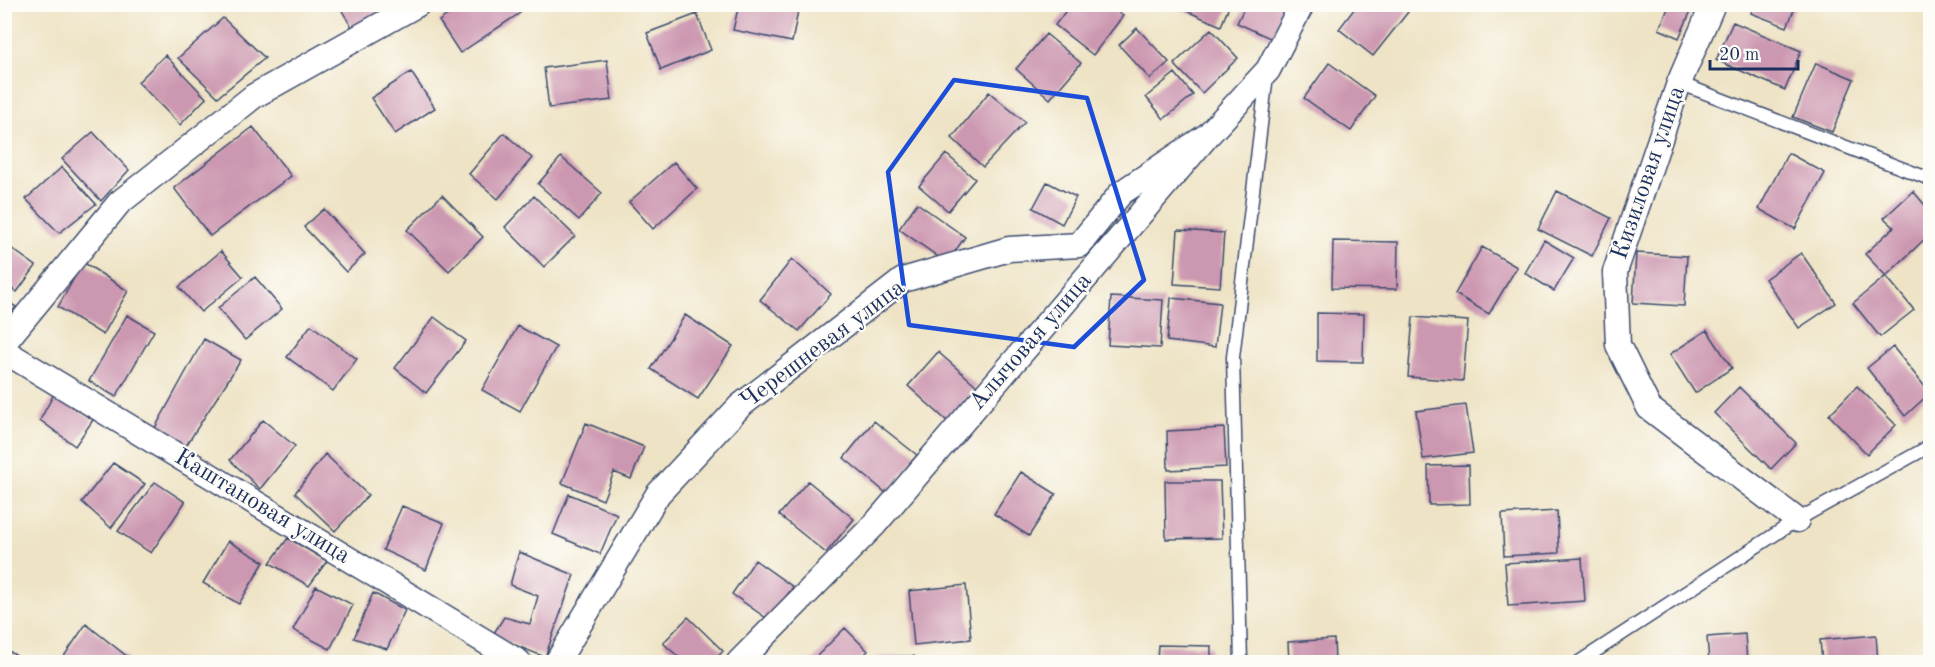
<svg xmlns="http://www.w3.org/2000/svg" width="1935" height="667" font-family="'Old Standard TT',serif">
  <rect width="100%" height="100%" fill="#fdfcf7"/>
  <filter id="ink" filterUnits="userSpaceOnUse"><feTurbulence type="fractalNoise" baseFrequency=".0167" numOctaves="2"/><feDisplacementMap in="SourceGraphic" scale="12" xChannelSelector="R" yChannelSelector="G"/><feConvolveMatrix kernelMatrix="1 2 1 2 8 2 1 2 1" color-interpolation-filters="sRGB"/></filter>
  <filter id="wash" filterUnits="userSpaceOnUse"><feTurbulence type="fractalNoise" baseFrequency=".008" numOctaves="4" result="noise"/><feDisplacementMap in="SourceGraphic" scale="24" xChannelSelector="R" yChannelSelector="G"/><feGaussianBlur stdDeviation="1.35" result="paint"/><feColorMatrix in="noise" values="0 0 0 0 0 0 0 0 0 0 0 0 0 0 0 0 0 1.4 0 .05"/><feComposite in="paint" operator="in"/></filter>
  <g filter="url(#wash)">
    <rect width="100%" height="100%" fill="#eee3c5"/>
    <g id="blocks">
      <!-- building -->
      <path fill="#cc97b0" d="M338 4H387L390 10 354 31Z
        M463 4H514L520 13 460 53 439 21Z
        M739 4H790L799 6 792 42 733 30Z
        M1071 4H1107L1123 16 1093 55 1055 25Z
        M1184 4H1230L1221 26 1182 9Z
        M1246 4H1289L1272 39 1237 23Z
        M1358 4H1399L1408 12 1373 56 1339 29Z
        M1670 4H1694L1679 38 1659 29Z
        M1754 5H1796L1787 27 1751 13Z
        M697 14 711 50 661 70 647 33Z
        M223 18 265 58 218 97 178 58Z
        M1733 22 1801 51 1785 90 1716 60Z
        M1137 28 1169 62 1150 79 1119 45Z
        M1211 29 1238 58 1202 93 1174 64Z
        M1046 34 1081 63 1050 99 1016 69Z
        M165 55 206 98 180 125 138 82Z
        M607 60 612 100 549 108 544 68Z
        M1329 63 1375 96 1351 131 1304 98Z
        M1816 63 1854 79 1832 132 1793 117Z
        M411 72 435 108 395 134 371 98Z
        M1175 73 1193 95 1164 119 1146 97Z
        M989 92 1025 122 983 167 952 138Z
        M253 127 291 176 210 236 174 188Z
        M93 132 129 170 101 201 62 159Z
        M504 133 532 158 498 199 469 174Z
        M1788 153 1825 173 1795 229 1759 209Z
        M946 154 975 179 948 211 919 186Z
        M561 157 602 193 579 220 538 184Z
        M674 162 697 189 653 229 629 202Z
        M62 167 96 204 59 233 26 199Z
        M1047 182 1076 197 1062 224 1033 208Z
        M1557 191 1611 218 1592 256 1538 229Z
        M1913 191 1930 211V234L1886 276 1865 254 1894 227 1884 218Z
        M442 195 483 237 449 271 407 230Z
        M534 196 575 236 544 267 505 227Z
        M917 203 965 237 947 263 899 229Z
        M324 209 365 254 346 272 304 227Z
        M1178 230 1224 233 1220 287 1174 284Z
        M1544 240 1574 258 1554 291 1525 273Z
        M1333 241 1398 242 1397 289 1332 288Z
        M4 243 36 266 17 292 4 284Z
        M1482 247 1517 267 1489 314 1455 294Z
        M221 251 243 277 201 312 179 287Z
        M1636 253 1687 256 1684 306 1633 303Z
        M1801 253 1836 303 1799 328 1765 279Z
        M792 259 831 294 799 331 760 300Z
        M83 262 128 291 103 335 58 307Z
        M1886 276 1914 310 1880 337 1853 303Z
        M255 277 282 309 245 340 218 308Z
        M1111 297 1163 300 1160 348 1108 345Z
        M1171 298 1220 303 1215 347 1167 341Z
        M4 299 16 307 4 323Z
        M1317 313 1364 314 1363 362 1317 361Z
        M127 315 154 331 116 397 89 381Z
        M685 315 733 346 698 399 651 369Z
        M434 317 466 341 426 393 395 368Z
        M1413 317 1468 321 1463 381 1408 377Z
        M311 325 357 359 333 391 287 357Z
        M518 326 556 347 520 411 482 390Z
        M1707 330 1732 368 1695 393 1670 354Z
        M204 339 241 360 184 449 155 428Z
        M1893 347 1930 393 1905 416 1867 368Z
        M938 352 977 386 947 421 908 386Z
        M1857 386 1896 425 1867 454 1829 415Z
        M1739 387 1796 443 1771 469 1714 413Z
        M54 394 93 420 75 446 40 420Z
        M1466 405 1473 453 1423 459 1416 411Z
        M263 420 295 446 260 489 230 460Z
        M874 421 917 455 886 493 844 458Z
        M586 423 644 447 631 479 614 472 603 500 562 483Z
        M1224 428 1226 467 1168 470 1167 431Z
        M325 454 368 495 335 531 295 493Z
        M113 463 145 484 111 528 82 502Z
        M1469 465 1470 504 1429 505 1428 466Z
        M1021 472 1056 494 1029 536 994 514Z
        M808 481 854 519 826 553 779 515Z
        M1165 481H1220L1222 538 1166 539Z
        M155 482 185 502 151 553 118 531Z
        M569 494 617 514 600 554 553 534Z
        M402 506 444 523 426 570 383 550Z
        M1557 511 1559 553 1504 556 1502 514Z
        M288 538 327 561 309 586 270 563Z
        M228 541 264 562 239 604 203 583Z
        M519 552 574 575 545 657 492 636 504 617 530 624 538 596 510 585Z
        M1582 558 1585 601 1508 606 1505 563Z
        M755 560 793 587 769 620 732 594Z
        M966 585 971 639 914 645 909 591Z
        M316 586 353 605 330 649 293 630Z
        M373 593 405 610 387 649 354 638Z
        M688 617 723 651 713 662H684L663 643Z
        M86 624 129 658 126 662H60Z
        M845 628 868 651 857 662H811Z
        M1745 634 1747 662H1709L1707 637Z
        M1876 635 1878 662H1822L1820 640Z
        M1334 639 1335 662H1289L1288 642Z
        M1158 645 1211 646V662H1157Z
        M4 648 26 662H4Z
        M914 656V662H876V657Z"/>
    </g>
  </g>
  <g filter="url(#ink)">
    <use href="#blocks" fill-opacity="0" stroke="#3b4a6d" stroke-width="1.5"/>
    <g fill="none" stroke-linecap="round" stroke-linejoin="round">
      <!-- service casing -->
      <g stroke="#3b4a6d" stroke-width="15">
        <path id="service" d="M1679 83 1930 179
          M1241 662 1233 357 1267 75
          M1579 662 1797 520 1930 446"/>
      </g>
      <!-- minor casing -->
      <g stroke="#3b4a6d" stroke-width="27">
        <path id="minor" d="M1713 4 1679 83 1615 272 1618 345 1649 408 1797 520
          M4 343 119 203 254 96 418 4
          M4 351 519 662
          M557 662 658 494 740 406 903 280 1009 249 1079 245 1121 193 1208 135
          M739 662 875 524 1208 135 1268 70 1302 4"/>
      </g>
      <!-- service -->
      <use href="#service" stroke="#fff" stroke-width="12"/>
      <!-- minor -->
      <use href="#minor" stroke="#fff" stroke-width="24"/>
    </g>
  </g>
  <!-- marked area -->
  <path fill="none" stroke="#1d4ed8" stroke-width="4.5" stroke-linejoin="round" d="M954 80 1087 98 1144 280 1074 347 909 325 888 172Z"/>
  <g text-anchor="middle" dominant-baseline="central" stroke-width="4.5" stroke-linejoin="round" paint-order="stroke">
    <!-- street labels -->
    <g font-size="24" fill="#1b2f5e" stroke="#fdfcf7">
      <text transform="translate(1649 173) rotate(-71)">Кизиловая улица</text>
      <text transform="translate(1031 342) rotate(-49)">Алычовая улица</text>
      <text transform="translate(823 345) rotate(-37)">Черешневая улица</text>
      <text transform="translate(262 507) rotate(31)">Каштановая улица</text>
    </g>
  </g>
  <!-- margin -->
  <rect width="1935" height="667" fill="none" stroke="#fdfcf7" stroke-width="24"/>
  <!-- scale -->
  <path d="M1710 60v9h88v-9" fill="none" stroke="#1b2f5e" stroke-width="3"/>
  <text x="1719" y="60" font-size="18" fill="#1b2f5e" stroke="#fdfcf7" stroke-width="4.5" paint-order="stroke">20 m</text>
</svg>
